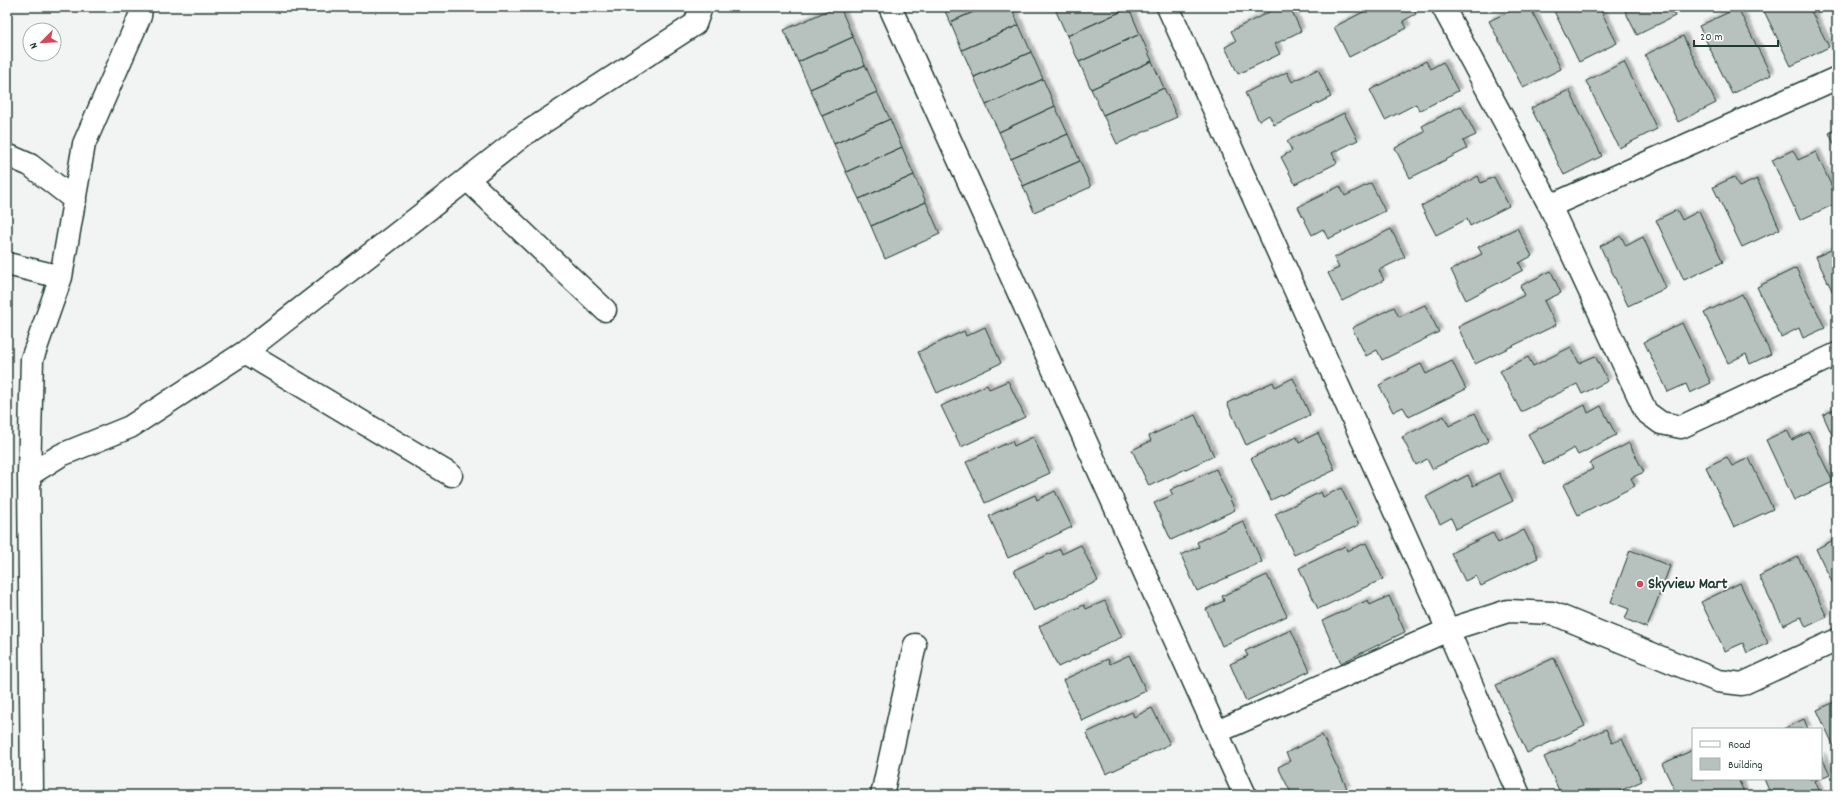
<svg xmlns="http://www.w3.org/2000/svg" width="1844" height="802" font-family="Dekko,sans-serif">
  <defs>
    <filter id="shadow"><feDropShadow dx="3.5" dy="-3.5" stdDeviation="1" flood-color="#0004"/></filter>
  </defs>
  <rect width="100%" height="100%" fill="#f2f3f3"/>
  <filter id="ink" filterUnits="userSpaceOnUse"><feTurbulence type="fractalNoise" baseFrequency=".025" numOctaves="2"/><feDisplacementMap in="SourceGraphic" scale="8" xChannelSelector="R" yChannelSelector="G"/><feConvolveMatrix kernelMatrix="1 2 1 2 8 2 1 2 1" color-interpolation-filters="sRGB"/></filter>
  <g filter="url(#ink)">
    <!-- building -->
    <path fill="#b7c1bd" stroke="#1f3d34" filter="url(#shadow)" d="M836 7H840L853 37 798 62 784 30Z
      M943 7H985L950 22Z
      M985 7H1011L1019 25 962 50 950 22Z
      M1060 7H1128L1129 8 1067 36 1055 9Z
      M1279 7H1290L1301 31 1275 44 1280 54 1238 74 1225 47 1236 41 1231 31Z
      M1373 7H1413L1416 14 1403 21 1407 28 1349 57 1334 27Z
      M1519 7H1530L1561 69 1523 88 1489 21Z
      M1552 7H1599L1617 43 1579 62Z
      M1623 7H1670L1675 16 1637 35Z
      M1762 7H1809L1829 47 1791 66Z
      M1129 8 1140 34 1079 62 1067 36Z
      M1738 8 1771 75 1732 94 1699 26Z
      M1019 25 1031 52 974 77 962 50Z
      M1140 34 1152 61 1091 89 1079 62Z
      M1683 36 1716 103 1678 122 1645 55Z
      M853 37 865 65 810 89 798 62Z
      M1031 52 1043 79 986 105 974 77Z
      M1152 61 1164 88 1103 115 1091 89Z
      M1426 61 1430 69 1443 62 1458 91 1419 111 1416 104 1385 120 1370 90Z
      M1624 62 1657 129 1619 148 1586 81Z
      M865 65 877 92 822 116 810 89Z
      M1318 69 1331 97 1274 125 1269 115 1259 121 1245 93 1287 72 1292 82Z
      M1043 79 1055 106 999 132 986 105Z
      M1164 88 1177 117 1117 144 1103 115Z
      M1569 90 1602 156 1564 175 1531 108Z
      M877 92 890 119 834 144 822 116Z
      M1055 106 1068 134 1011 159 999 132Z
      M1461 106 1476 135 1463 141 1467 149 1410 178 1395 148 1425 132 1422 126Z
      M1344 113 1358 140 1332 153 1337 163 1295 184 1281 157 1292 151 1287 141Z
      M890 119 902 147 846 172 834 144Z
      M1837 130V151L1829 133Z
      M1068 134 1080 161 1023 186 1011 159Z
      M902 147 914 175 859 199 846 172Z
      M1793 150 1798 160 1816 152 1837 198V203L1800 220 1772 160Z
      M1080 161 1091 187 1034 212 1023 186Z
      M914 175 926 202 871 226 859 199Z
      M1478 176 1481 183 1494 177 1509 206 1470 226 1467 219 1436 235 1421 206Z
      M1734 177 1739 187 1757 179 1780 229 1742 247 1713 187Z
      M1371 183 1385 211 1328 239 1323 229 1312 235 1298 207 1340 186 1345 196Z
      M926 202 940 234 885 259 871 226Z
      M1677 210 1682 220 1699 211 1723 262 1684 280 1656 220Z
      M1517 228 1532 256 1519 263 1523 270 1466 300 1451 270 1482 254 1478 247Z
      M1391 229 1405 257 1379 270 1384 280 1342 301 1328 273 1339 268 1334 258Z
      M1621 236 1626 246 1643 237 1666 288 1628 306 1600 246Z
      M1837 247V301L1816 257Z
      M1796 268 1825 328 1803 338 1799 328 1781 337 1757 287Z
      M1551 271 1561 293 1544 301 1556 325 1475 364 1458 327 1525 295 1520 286Z
      M1742 294 1771 354 1750 364 1746 354 1728 363 1704 313Z
      M1425 305 1439 332 1382 360 1377 350 1366 356 1352 328 1394 307 1399 317Z
      M1682 323 1711 383 1690 393 1686 384 1668 392 1644 342Z
      M985 327 1001 363 937 393 918 352 964 331 966 336Z
      M1571 347 1579 363 1595 356 1608 381 1582 394 1577 384 1521 412 1500 371 1528 357 1533 366Z
      M1452 361 1466 389 1409 417 1403 407 1393 412 1379 385 1421 364 1426 374Z
      M1293 378 1310 415 1246 445 1227 403 1273 382 1275 387Z
      M1008 381 1025 417 961 447 941 406 987 385 989 389Z
      M1585 405 1588 413 1601 406 1616 435 1578 455 1574 448 1544 465 1528 434Z
      M1837 408V446L1823 415Z
      M1475 413 1489 441 1432 469 1427 459 1416 465 1402 437 1444 416 1449 426Z
      M1195 415 1214 456 1149 486 1132 450 1151 441 1149 436Z
      M1787 430 1792 440 1809 432 1833 482 1794 500 1766 440Z
      M1318 433 1335 470 1271 500 1251 458 1297 437 1299 442Z
      M1033 437 1050 473 985 503 966 462 1012 441 1014 446Z
      M1629 443 1644 472 1631 478 1635 486 1578 515 1563 485 1593 469 1590 463Z
      M1727 457 1732 466 1749 458 1773 509 1734 527 1706 467Z
      M1216 469 1235 510 1171 540 1154 503 1173 495 1170 490Z
      M1499 473 1513 501 1456 529 1451 518 1440 524 1426 497 1468 475 1473 486Z
      M1341 488 1359 525 1294 555 1275 514 1321 492 1323 497Z
      M1055 491 1072 527 1008 558 989 516 1035 495 1037 500Z
      M1243 521 1262 562 1197 591 1181 555 1199 547 1197 542Z
      M1524 530 1538 558 1481 586 1476 576 1465 581 1451 553 1493 533 1498 543Z
      M1837 538V592L1816 549Z
      M1366 543 1383 579 1318 609 1299 568 1345 546 1347 551Z
      M1081 545 1098 581 1034 611 1014 570 1060 549 1062 554Z
      M1630 550 1670 566 1647 628 1625 619 1629 609 1611 602Z
      M1798 557 1827 617 1806 627 1801 617 1783 625 1759 576Z
      M1267 575 1287 616 1222 646 1206 609 1224 601 1222 596Z
      M1740 583 1768 643 1747 653 1743 643 1725 651 1701 602Z
      M1389 596 1405 632 1341 663 1322 621 1368 600 1370 605Z
      M1105 601 1122 637 1058 667 1039 626 1084 605 1086 609Z
      M1291 630 1310 671 1246 701 1230 664 1248 656 1245 651Z
      M1129 655 1146 691 1082 721 1063 680 1108 659 1110 664Z
      M1554 658 1585 726 1527 753 1496 685Z
      M1837 701V753L1817 710Z
      M1152 708 1170 744 1106 774 1086 733 1132 712 1134 717Z
      M1804 719 1808 729H1783Z
      M1606 729 1612 743 1622 739 1642 781 1611 795H1561L1544 757Z
      M1322 735 1347 788 1332 795H1292L1278 767 1290 761 1286 753Z
      M1693 750V779H1738L1744 792 1738 795H1677L1662 764Z
      M1821 756 1830 774 1821 778Z
      M1764 779H1818L1815 781 1820 792 1813 795H1771Z"/>
    <g fill="none" stroke-linecap="round" stroke-linejoin="round">
      <!-- minor casing -->
      <g stroke="#1f3d34" stroke-width="25">
        <path id="minor" d="M890 7 1245 795
          M1168 7 1448 630 1519 795
          M1443 7 1550 206 1646 412 1661 423 1681 427 1837 354
          M7 155 30 165 75 200
          M467 179 605 310
          M1550 206 1837 78
          M7 264 61 277
          M245 352 525 134 695 24 701 7
          M29 475 61 455 130 427 245 352 451 475
          M1217 732 1448 630 1508 611 1552 613 1718 681 1742 684 1837 640
          M32 795 29 475 32 359 61 277 84 144 140 16 141 7
          M882 795 915 645"/>
      </g>
      <!-- minor -->
      <use href="#minor" stroke="#fff" stroke-width="22"/>
    </g>
  </g>
  <!-- markers -->
  <circle fill="#d1495b" stroke="#fff" stroke-width="1.5" cx="1640" cy="584" r="4"/>
  <g text-anchor="middle" dominant-baseline="central" stroke-width="3.5" stroke-linejoin="round" paint-order="stroke">
    <!-- poi labels -->
    <g font-size="16" font-weight="bold" fill="#1f3d34" stroke="#fff" text-anchor="start">
      <text x="1648" y="584">Skyview Mart</text>
    </g>
  </g>
  <!-- margin -->
  <rect width="1844" height="802" fill="none" stroke="#fff" stroke-width="24"/>
  <rect x="12" y="12" width="1820" height="778" fill="none" stroke="#1f3d34" stroke-width="1.5" filter="url(#ink)"/>
  <!-- legend -->
  <rect x="1692" y="728" width="130" height="52" fill="#ffffff" stroke="#a5b1ae"/>
  <rect x="1700" y="741" width="20" height="6" fill="#ffffff" stroke="#a5b1ae"/>
  <text x="1728" y="748" font-size="12" fill="#1f3d34">Road</text>
  <rect x="1700" y="758" width="20" height="12" fill="#b7c1bd" stroke="#a5b1ae"/>
  <text x="1728" y="768" font-size="12" fill="#1f3d34">Building</text>
  <!-- north arrow -->
  <g transform="translate(42 42) rotate(246)"><circle r="19" fill="#ffffff" stroke="#a5b1ae"/>
  <path d="M0-3L7 15L0 10L-7 15Z" fill="#d1495b"/>
  <text y="-6" font-size="11" font-weight="bold" text-anchor="middle" fill="#1f3d34">N</text>
  </g>
  <!-- scale -->
  <path d="M1694 40v6h84v-6" fill="none" stroke="#1f3d34" stroke-width="2"/>
  <text x="1700" y="40" font-size="12" fill="#1f3d34" stroke="#ffffff" stroke-width="3" paint-order="stroke">20 m</text>
</svg>
